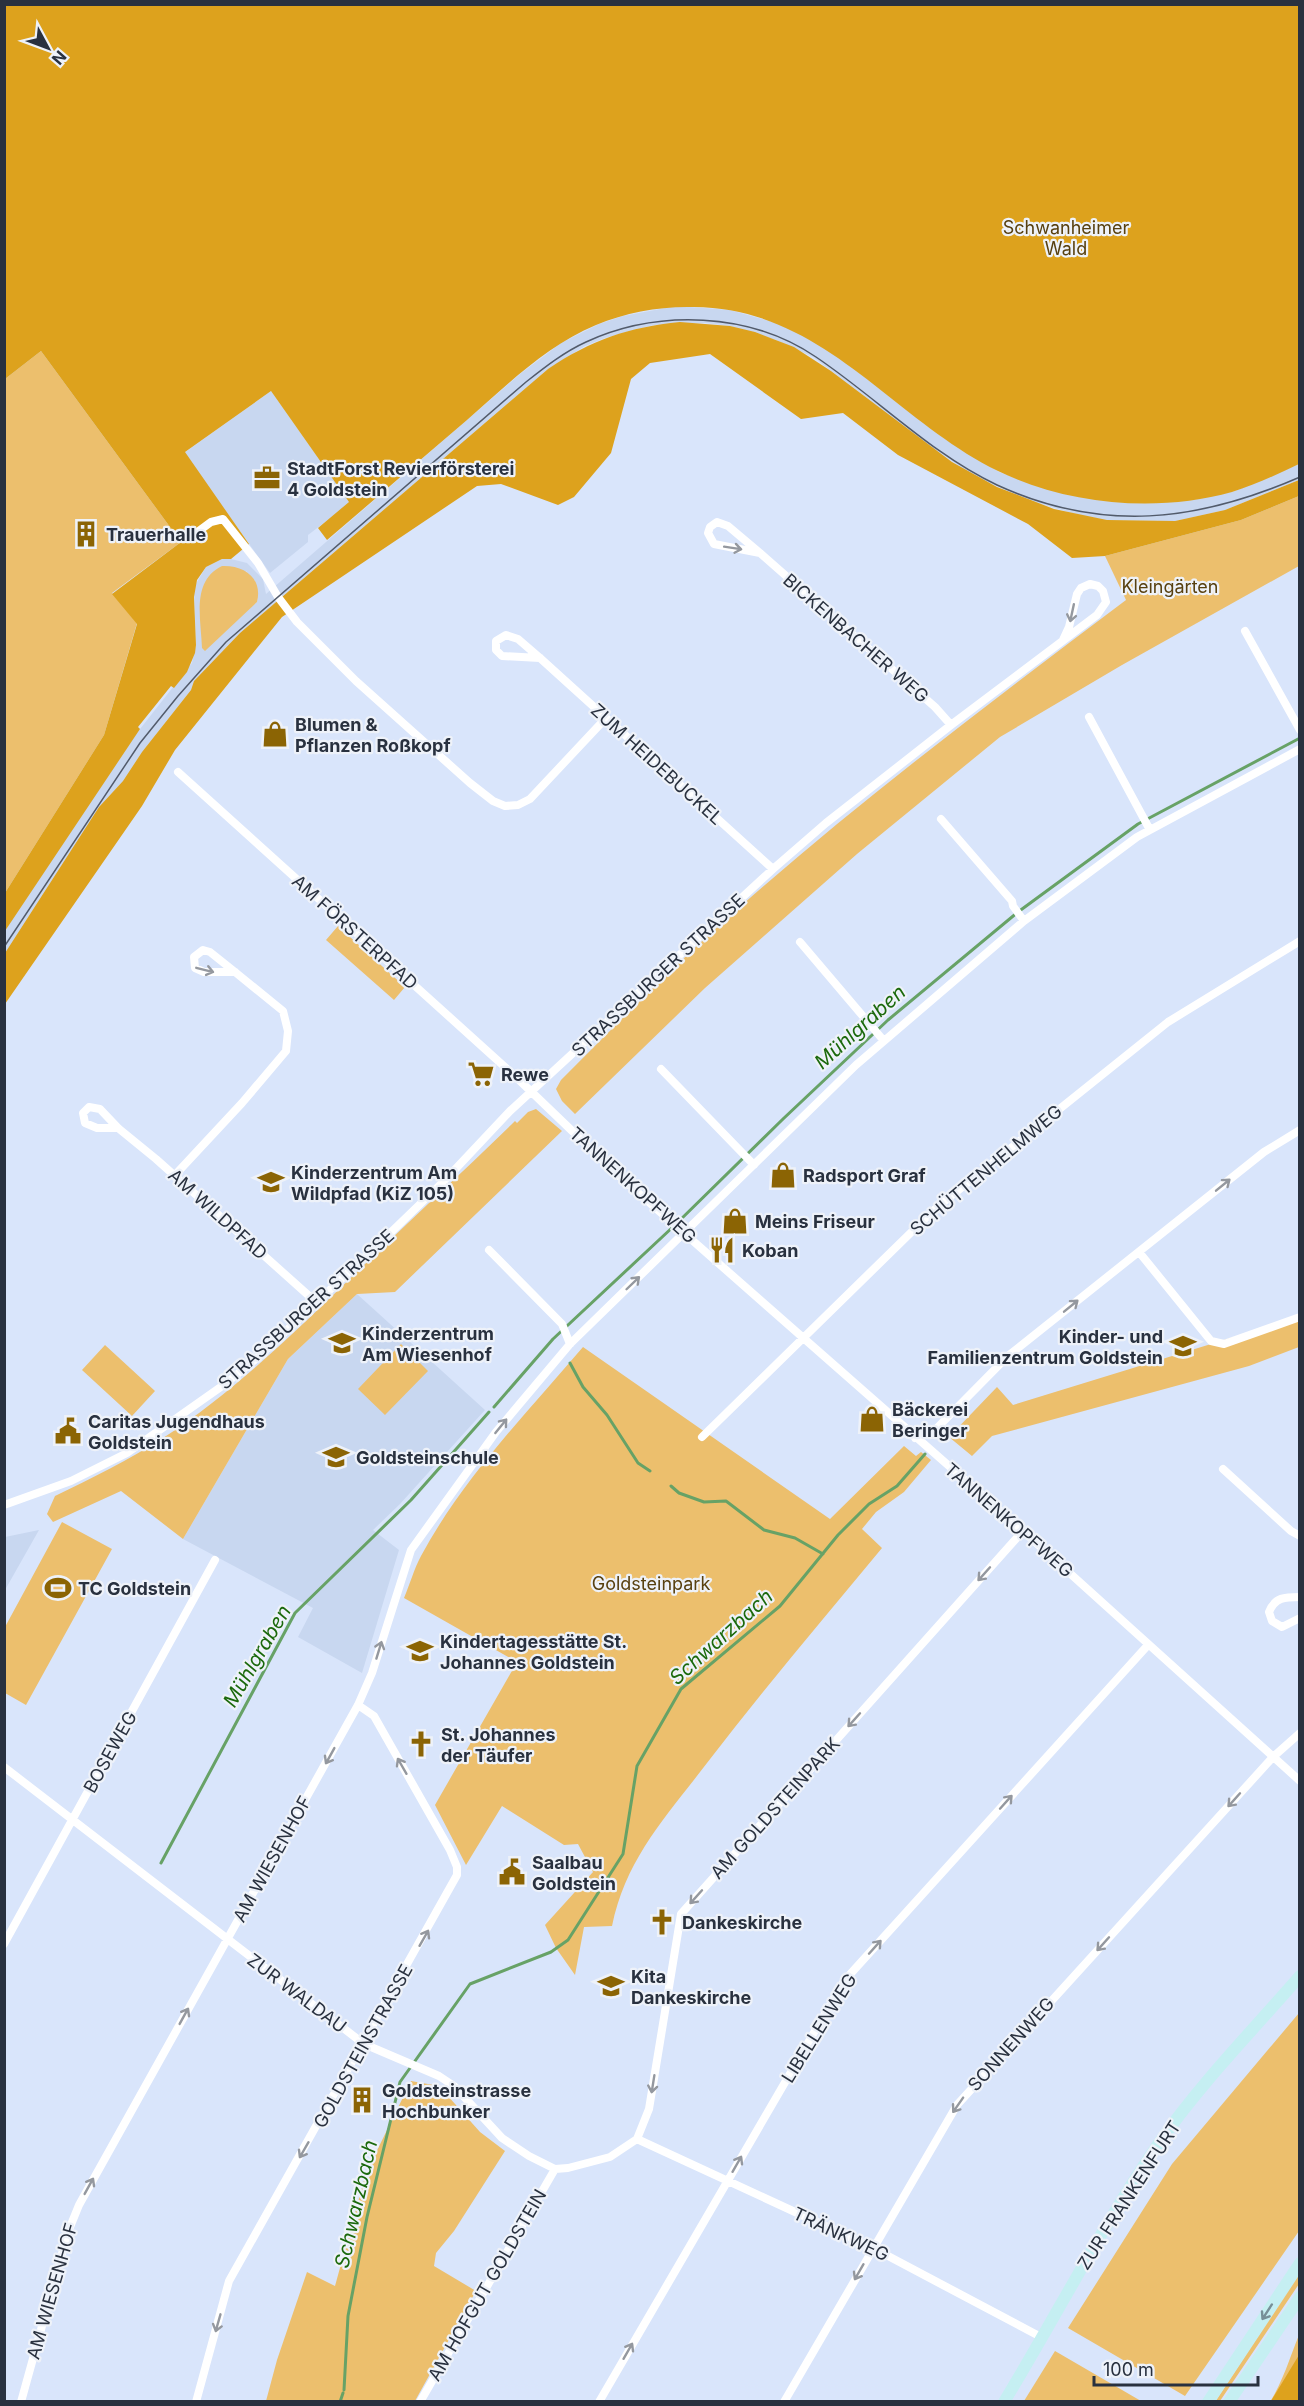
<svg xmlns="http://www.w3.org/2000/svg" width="1304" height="2406" font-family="Inter,sans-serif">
  <rect width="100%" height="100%" fill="#d9e5fb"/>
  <!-- built -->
  <path fill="#c8d7f0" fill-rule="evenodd" d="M676 306 730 310 780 324 802 334 841 359 962 450 999 472 1036 486 1106 501 1152 503 1193 500 1235 491 1299 464V480L1225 510 1175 521 1107 520 1078 515 1035 502 975 477 933 448 813 357 776 340 730 326 705 323 653 325 605 338 585 346 548 369 240 633 194 681 191 690 142 752 123 781 99 807 5 953V931L23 901 129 743 192 663 196 645 194 587 206 567 222 559H231L247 563 263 579 266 594 520 374 561 343 599 324 623 316ZM246 571 255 581 258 596 257 602 243 614Z
    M271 391 350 503 308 535V542L270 573 184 453Z
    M357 1294 485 1410 400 1504 373 1530 399 1550 362 1673 298 1637 313 1608 183 1539 288 1359Z
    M39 1530 5 1590V1537Z"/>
  <!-- green -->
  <path fill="#ecbf6d" d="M41 351 181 542 112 593 137 623 104 735 5 893V379Z
    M1299 496V566L1122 665 1000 737 857 854 705 988 575 1114 562 1101 556 1089 561 1080C620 1021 678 961 741 906 864 797 995 699 1126 600L1105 556 1241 520Z
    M222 566C244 565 263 578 257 602L205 651 202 648C201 619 191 581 222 566Z
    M338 926 405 987 394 1000 326 940Z
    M536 1109 562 1131 395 1292 357 1294 288 1359 183 1539 121 1491 53 1522 47 1514 55 1496C92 1478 129 1460 163 1438 237 1390 300 1327 363 1266 413 1217 465 1170 515 1121L517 1123 528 1112Z
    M1299 1317V1347L1249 1366 992 1436 972 1456 949 1437 997 1387 1013 1405Z
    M401 1344 428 1371 385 1415 358 1389Z
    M105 1345 155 1391 132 1416 82 1370Z
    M583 1347 830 1519 904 1446 916 1456 921 1452 931 1460 904 1492 876 1512 862 1529 882 1548C823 1619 763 1690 707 1763 666 1817 626 1858 612 1926L584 1927 575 1975 556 1948 545 1925 593 1872 578 1844 564 1845 502 1806 466 1865 435 1805 517 1662 404 1598C410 1584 414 1569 421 1556 463 1478 526 1414 583 1347Z
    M62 1522 112 1549 26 1705 5 1693V1627Z
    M1299 2013V2231L1185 2396 1068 2328 1172 2164Z
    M411 2081 439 2086 480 2132 505 2151 454 2231 436 2253 434 2266 476 2291 415 2401H266L277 2360 307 2272 335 2286 366 2173Z
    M1299 2273V2284L1220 2401 1215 2402Z
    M1299 2335V2401L1270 2402C1283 2381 1290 2357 1299 2335Z
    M1055 2351 1141 2401H1024Z"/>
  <!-- forest -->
  <path fill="#dda21d" d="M5 5H1299V464C1278 474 1255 485 1232 492 1157 513 1068 505 998 471 892 419 823 308 694 307 661 306 627 312 596 325 546 346 507 385 467 420 420 460 374 500 327 540L318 528 349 502 271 391 185 452 249 544 231 559H222L206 567 197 580 194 597 196 645 195 653 187 672 174 688 171 686 138 727 140 729 5 931V893L104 735 137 624 112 594 181 542 41 351 5 379Z
    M680 322 730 326 755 332 794 347 831 371 952 462 997 487 1054 509 1107 520 1175 521 1225 510 1299 480V496L1241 520 1105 556 1072 558 1028 524 898 455 843 413 801 419 710 354 650 363 631 379 611 453 574 497 558 505 501 484 477 486 282 617 175 750 142 806 5 1004V953L99 807 123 781 142 752 191 690 194 681 240 633 548 369C591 340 629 327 680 322Z
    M1299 2355V2401H1271Z"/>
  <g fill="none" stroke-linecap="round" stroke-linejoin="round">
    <!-- stream -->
    <path stroke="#67a266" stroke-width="3" d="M570 1363 583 1387 607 1415 638 1463 650 1471
      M494 1407 553 1339 675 1225 783 1119 888 1020 1018 912 1138 824 1300 738
      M671 1486 679 1493 704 1502 726 1501 764 1530 795 1538 823 1554
      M161 1863 295 1613 411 1500 489 1412
      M344 2390 348 2316 367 2217 400 2082 470 1984 551 1952 568 1940 623 1854 637 1766 681 1689 780 1606 838 1535 869 1504 897 1486 925 1454
      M340 2402 343 2393"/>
    <!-- street -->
    <path stroke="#fff" stroke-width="8" d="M192 536 211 522 223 519 258 563 278 597 297 622 356 681 470 783 493 801 505 806 518 805 530 799 606 718
      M760 553 714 544 708 533 710 527 717 522 728 526 760 553 935 707 951 725
      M1245 631 1300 730
      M540 658 502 656 496 650V641L506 635 518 639 540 658 773 869
      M1089 717 1150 830
      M178 772 516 1077 618 1175 1023 1531 1300 1781
      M941 819 1012 901 1013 906 1024 921
      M800 942 884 1041
      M661 1069 754 1165
      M118 1128H97L85 1123 83 1113 89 1107 100 1109 118 1128 156 1159 317 1303
      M175 1175 242 1103 286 1051 288 1031 283 1011 235 972 210 952 203 950 194 957 195 968 204 972H235
      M489 1250 562 1324 570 1344
      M1139 1252 1211 1341 1224 1344 1300 1317
      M702 1437 935 1209 1168 1022 1300 941
      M915 1438 935 1430 1008 1356 1264 1152 1300 1130
      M1223 1469 1291 1531 1300 1536
      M4 1505 71 1481 127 1453 225 1384 256 1359 381 1242 447 1178 510 1111 773 869 826 823 951 725 1097 615 1106 602 1103 591 1098 586 1090 584 1081 588 1077 594 1069 627 1063 640
      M1300 1597C1285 1597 1275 1597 1269 1612L1272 1621 1282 1627 1300 1618
      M4 1767 364 2044 439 2076 454 2086 502 2138 529 2156 555 2169 568 2168 610 2157 637 2139
      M4 1944 215 1560
      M637 2139 649 2109 681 1914 1023 1531
      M637 2139 873 2248 1041 2337
      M21 2402 68 2232 79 2205 358 1705 372 1673 411 1550 496 1432 570 1344 856 1065 1024 921 1137 837 1300 749
      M196 2402 229 2281 457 1875V1867L450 1850 374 1716 358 1705
      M420 2402 555 2169
      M599 2402 844 1981 1148 1645
      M784 2402 957 2105 1273 1757 1300 1733"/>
    <!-- secondary -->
    <path stroke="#c5eff2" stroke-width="12" d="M1004 2402C1057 2315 1103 2224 1161 2140 1202 2082 1253 2030 1300 1976
      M1208 2402 1300 2263
      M1229 2402 1300 2297"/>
    <!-- tram -->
    <path stroke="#525b6b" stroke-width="1.5" d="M4 947 140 743 178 696 226 642 526 382C545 367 564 352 586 342 658 309 750 312 816 357 877 398 931 454 997 485 1102 533 1197 522 1300 477"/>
  </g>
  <!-- one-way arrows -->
  <defs><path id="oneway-shaft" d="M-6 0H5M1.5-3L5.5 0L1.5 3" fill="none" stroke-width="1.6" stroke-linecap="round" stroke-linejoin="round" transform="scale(1.5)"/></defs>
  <g stroke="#94989f">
    <use href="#oneway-shaft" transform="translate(733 548) rotate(9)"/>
    <use href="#oneway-shaft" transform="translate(1072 613) rotate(102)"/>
    <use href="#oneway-shaft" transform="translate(205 970) rotate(14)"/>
    <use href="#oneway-shaft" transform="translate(1223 1185) rotate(-39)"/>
    <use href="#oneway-shaft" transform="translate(633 1283) rotate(-44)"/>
    <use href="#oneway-shaft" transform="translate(1071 1306) rotate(-39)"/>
    <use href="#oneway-shaft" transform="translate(501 1426) rotate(-51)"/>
    <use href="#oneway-shaft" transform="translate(984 1574) rotate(132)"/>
    <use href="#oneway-shaft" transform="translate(379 1650) rotate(-73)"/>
    <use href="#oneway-shaft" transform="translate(854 1720) rotate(132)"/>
    <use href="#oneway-shaft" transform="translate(330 1756) rotate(119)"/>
    <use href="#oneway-shaft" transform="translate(402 1766) rotate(-120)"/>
    <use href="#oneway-shaft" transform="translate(1234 1800) rotate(132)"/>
    <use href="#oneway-shaft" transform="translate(1006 1802) rotate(-48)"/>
    <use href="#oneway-shaft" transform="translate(696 1897) rotate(132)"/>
    <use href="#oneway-shaft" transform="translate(424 1938) rotate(-60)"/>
    <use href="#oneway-shaft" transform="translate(1103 1944) rotate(132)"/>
    <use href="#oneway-shaft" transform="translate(875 1947) rotate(-48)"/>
    <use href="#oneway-shaft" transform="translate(184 2016) rotate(-61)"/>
    <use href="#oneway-shaft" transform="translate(653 2084) rotate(99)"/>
    <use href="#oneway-shaft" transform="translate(958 2105) rotate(125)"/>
    <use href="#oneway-shaft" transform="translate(304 2150) rotate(120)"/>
    <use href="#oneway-shaft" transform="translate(737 2164) rotate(-60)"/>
    <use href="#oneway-shaft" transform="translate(89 2186) rotate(-61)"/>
    <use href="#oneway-shaft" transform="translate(859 2272) rotate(120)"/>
    <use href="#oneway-shaft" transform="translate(218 2323) rotate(106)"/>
    <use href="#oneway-shaft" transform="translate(628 2351) rotate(-60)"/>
  </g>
  <use stroke="#779098" href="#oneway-shaft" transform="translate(1267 2312) rotate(123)"/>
  <!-- icons -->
  <defs>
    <g id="office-bare" transform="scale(2.07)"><path d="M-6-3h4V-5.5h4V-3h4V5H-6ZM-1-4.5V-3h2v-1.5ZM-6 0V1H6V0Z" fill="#8b6404" stroke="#eef2f9" stroke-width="2.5" paint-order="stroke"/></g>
    <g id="building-bare" transform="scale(2.07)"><path d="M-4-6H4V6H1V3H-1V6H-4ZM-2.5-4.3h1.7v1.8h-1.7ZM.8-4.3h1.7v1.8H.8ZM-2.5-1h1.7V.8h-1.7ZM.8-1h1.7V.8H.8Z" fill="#8b6404" stroke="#eef2f9" stroke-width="2.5" paint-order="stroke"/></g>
    <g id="shop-bare" transform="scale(2.07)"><path d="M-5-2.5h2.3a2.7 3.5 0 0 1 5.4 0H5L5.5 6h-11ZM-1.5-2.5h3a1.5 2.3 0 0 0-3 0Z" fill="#8b6404" stroke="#eef2f9" stroke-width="2.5" paint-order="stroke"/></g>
    <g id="supermarket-bare" transform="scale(2.07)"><path d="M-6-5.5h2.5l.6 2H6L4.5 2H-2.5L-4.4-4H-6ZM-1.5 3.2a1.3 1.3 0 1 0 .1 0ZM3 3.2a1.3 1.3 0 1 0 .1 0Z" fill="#8b6404" stroke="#eef2f9" stroke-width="2.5" paint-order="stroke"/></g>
    <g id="school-bare" transform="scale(2.07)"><path d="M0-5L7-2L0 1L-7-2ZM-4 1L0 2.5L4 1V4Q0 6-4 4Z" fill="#8b6404" stroke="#eef2f9" stroke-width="2.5" paint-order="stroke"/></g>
    <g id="restaurant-bare" transform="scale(2.07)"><path d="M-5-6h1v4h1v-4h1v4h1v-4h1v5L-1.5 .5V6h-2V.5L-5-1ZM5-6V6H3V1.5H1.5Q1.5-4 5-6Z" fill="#8b6404" stroke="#eef2f9" stroke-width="2.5" paint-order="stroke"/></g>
    <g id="civic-bare" transform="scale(2.07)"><path d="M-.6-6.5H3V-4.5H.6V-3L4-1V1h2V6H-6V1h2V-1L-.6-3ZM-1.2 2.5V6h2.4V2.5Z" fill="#8b6404" stroke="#eef2f9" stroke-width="2.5" paint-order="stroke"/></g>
    <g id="stadium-bare" transform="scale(2.07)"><path d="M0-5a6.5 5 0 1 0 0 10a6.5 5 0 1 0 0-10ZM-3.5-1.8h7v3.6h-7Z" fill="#8b6404" stroke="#eef2f9" stroke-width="2.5" paint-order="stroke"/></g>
    <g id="church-bare" transform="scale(2.07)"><path d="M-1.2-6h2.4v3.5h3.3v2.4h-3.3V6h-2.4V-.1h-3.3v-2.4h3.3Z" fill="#8b6404" stroke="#eef2f9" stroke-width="2.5" paint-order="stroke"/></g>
  </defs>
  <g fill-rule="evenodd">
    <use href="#office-bare" x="267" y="478"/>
    <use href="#building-bare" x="86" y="534"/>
    <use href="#shop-bare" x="275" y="734"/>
    <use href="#supermarket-bare" x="481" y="1074"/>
    <use href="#shop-bare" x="783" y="1175"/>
    <use href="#school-bare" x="271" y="1182"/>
    <use href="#shop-bare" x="735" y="1221"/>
    <use href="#restaurant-bare" x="722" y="1250"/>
    <use href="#school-bare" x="342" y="1343"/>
    <use href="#school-bare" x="1183" y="1346"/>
    <use href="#shop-bare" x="872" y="1419"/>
    <use href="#civic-bare" x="68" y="1431"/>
    <use href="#school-bare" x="336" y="1457"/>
    <use href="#stadium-bare" x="58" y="1588"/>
    <use href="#school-bare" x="420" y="1651"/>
    <use href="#church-bare" x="421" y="1744"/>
    <use href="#civic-bare" x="512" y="1872"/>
    <use href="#church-bare" x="662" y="1922"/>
    <use href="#school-bare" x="611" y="1986"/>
    <use href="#building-bare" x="362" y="2100"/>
  </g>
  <g text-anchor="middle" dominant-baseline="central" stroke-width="4.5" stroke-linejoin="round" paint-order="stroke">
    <!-- park labels -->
    <g font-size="18" fill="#58400f" stroke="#eef2f9">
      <text x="1066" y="227">Schwanheimer<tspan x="1066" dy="21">Wald</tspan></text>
      <text x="1170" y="586">Kleingärten</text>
      <text x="651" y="1583">Goldsteinpark</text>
    </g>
    <!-- poi labels -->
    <g font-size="18" font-weight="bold" fill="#29313f" stroke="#eef2f9" text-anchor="start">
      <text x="287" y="468">StadtForst Revierförsterei<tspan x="287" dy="21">4 Goldstein</tspan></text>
      <text x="106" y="534">Trauerhalle</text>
      <text x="295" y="724">Blumen &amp;<tspan x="295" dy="21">Pflanzen Roßkopf</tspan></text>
      <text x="501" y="1074">Rewe</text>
      <text x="291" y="1172">Kinderzentrum Am<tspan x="291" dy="21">Wildpfad (KiZ 105)</tspan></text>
      <text x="803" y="1175">Radsport Graf</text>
      <text x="755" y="1221">Meins Friseur</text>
      <text x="742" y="1250">Koban</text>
      <text x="362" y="1333">Kinderzentrum<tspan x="362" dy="21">Am Wiesenhof</tspan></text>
      <text x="1163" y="1336" text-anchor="end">Kinder- und<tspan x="1163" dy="21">Familienzentrum Goldstein</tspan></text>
      <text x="892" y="1409">Bäckerei<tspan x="892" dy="21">Beringer</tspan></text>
      <text x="88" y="1421">Caritas Jugendhaus<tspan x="88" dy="21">Goldstein</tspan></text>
      <text x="356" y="1457">Goldsteinschule</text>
      <text x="78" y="1588">TC Goldstein</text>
      <text x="440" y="1641">Kindertagesstätte St.<tspan x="440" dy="21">Johannes Goldstein</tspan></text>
      <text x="441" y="1734">St. Johannes<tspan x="441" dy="21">der Täufer</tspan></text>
      <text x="532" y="1862">Saalbau<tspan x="532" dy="21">Goldstein</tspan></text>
      <text x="682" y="1922">Dankeskirche</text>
      <text x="631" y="1976">Kita<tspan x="631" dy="21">Dankeskirche</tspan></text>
      <text x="382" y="2090">Goldsteinstrasse<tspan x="382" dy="21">Hochbunker</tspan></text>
    </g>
    <!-- street labels -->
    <g font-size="18" fill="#29313f" stroke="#eef2f9">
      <text transform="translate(856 638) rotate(41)">BICKENBACHER WEG</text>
      <text transform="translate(657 764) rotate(42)">ZUM HEIDEBUCKEL</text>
      <text transform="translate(355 932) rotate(42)">AM FÖRSTERPFAD</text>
      <text transform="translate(658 975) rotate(-43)">STRASSBURGER STRASSE</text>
      <text transform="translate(986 1170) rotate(-40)">SCHÜTTENHELMWEG</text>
      <text transform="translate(633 1185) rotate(42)">TANNENKOPFWEG</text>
      <text transform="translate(218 1214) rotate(42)">AM WILDPFAD</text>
      <text transform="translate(306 1309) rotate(-42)">STRASSBURGER STRASSE</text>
      <text transform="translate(1009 1520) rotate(41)">TANNENKOPFWEG</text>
      <text transform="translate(110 1752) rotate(-61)">BOSEWEG</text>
      <text transform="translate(775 1808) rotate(-48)">AM GOLDSTEINPARK</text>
      <text transform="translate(272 1859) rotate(-61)">AM WIESENHOF</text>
      <text transform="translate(297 1993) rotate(37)">ZUR WALDAU</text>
      <text transform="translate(819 2028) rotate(-58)">LIBELLENWEG</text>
      <text transform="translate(1011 2044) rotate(-48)">SONNENWEG</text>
      <text transform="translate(363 2046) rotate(-61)">GOLDSTEINSTRASSE</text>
      <text transform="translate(1129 2195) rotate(-57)">ZUR FRANKENFURT</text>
      <text transform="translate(841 2234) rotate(25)">TRÄNKWEG</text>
      <text transform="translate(487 2285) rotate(-60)">AM HOFGUT GOLDSTEIN</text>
      <text transform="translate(52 2291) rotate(-74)">AM WIESENHOF</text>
    </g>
    <!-- water labels -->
    <g font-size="20" font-style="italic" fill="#1b690c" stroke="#eef2f9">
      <text transform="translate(860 1027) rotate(-42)">Mühlgraben</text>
      <text transform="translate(721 1637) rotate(-42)">Schwarzbach</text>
      <text transform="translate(257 1656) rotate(-60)">Mühlgraben</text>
      <text transform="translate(356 2204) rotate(-77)">Schwarzbach</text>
    </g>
  </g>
  <!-- border -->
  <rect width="1304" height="2406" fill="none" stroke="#29313f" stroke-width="12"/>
  <!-- north arrow -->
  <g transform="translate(48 48) rotate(131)" stroke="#eef2f9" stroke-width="4.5" paint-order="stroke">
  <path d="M0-4.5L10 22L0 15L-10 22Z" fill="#29313f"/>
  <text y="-9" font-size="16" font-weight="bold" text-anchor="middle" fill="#29313f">N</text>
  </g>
  <!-- scale -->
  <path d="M1094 2376v9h164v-9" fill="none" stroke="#29313f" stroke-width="3"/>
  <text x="1103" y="2376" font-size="18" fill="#29313f" stroke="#eef2f9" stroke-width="4.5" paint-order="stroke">100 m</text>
</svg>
